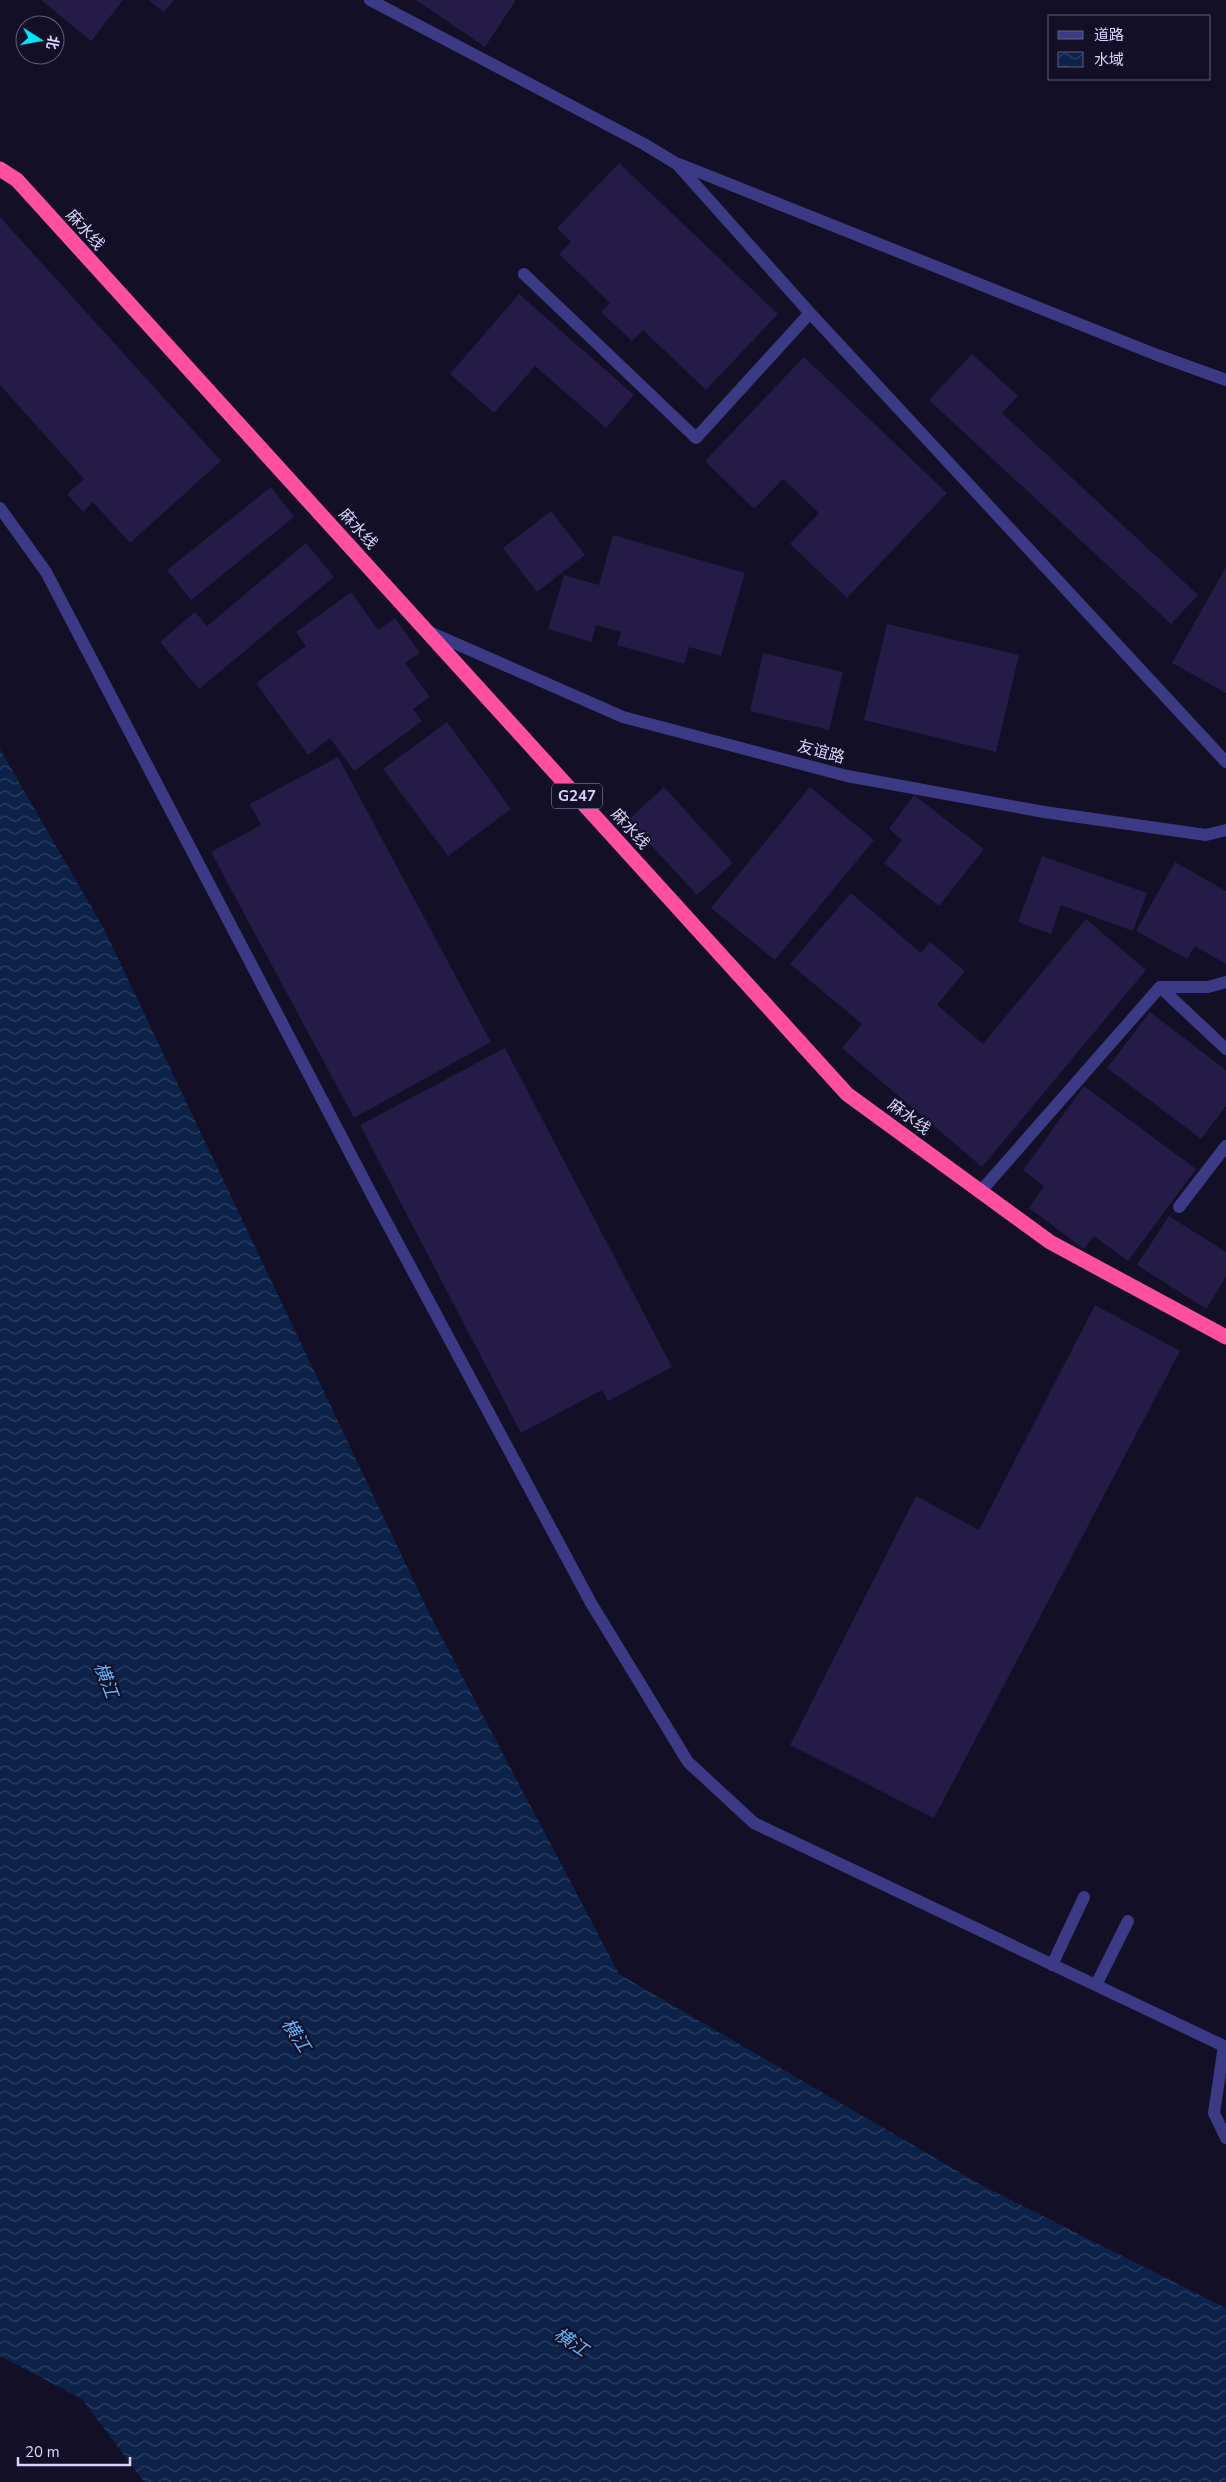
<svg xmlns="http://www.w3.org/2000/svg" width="1226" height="2482" font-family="'Nunito Sans','Noto Sans SC',sans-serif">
  <defs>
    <pattern id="water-waves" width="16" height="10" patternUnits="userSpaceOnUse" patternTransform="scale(1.25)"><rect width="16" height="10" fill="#0c2248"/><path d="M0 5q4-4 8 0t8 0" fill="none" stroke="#2f4163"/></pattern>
  </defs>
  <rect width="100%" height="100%" fill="#130f26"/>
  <!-- water -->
  <path fill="url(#water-waves)" d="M0 749 104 929 431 1617 619 1974 983 2186 1226 2308V2482H144L82 2399 0 2356Z"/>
  <!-- building -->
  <path fill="#241b47" d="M41 0H123L91 41Z
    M148 0H174L164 12Z
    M416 0H516L485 47Z
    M619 163 778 314 706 390 643 330 632 341 601 312 610 303 559 254 571 242 557 228Z
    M0 217 221 461 130 543 93 502 83 512 67 494 84 479 0 385Z
    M519 294 634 395 606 428 535 366 494 413 450 374Z
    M972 354 1018 396 1002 413 1198 595 1171 624 929 400Z
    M804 357 947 493 847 598 790 544 819 513 783 479 754 509 705 461Z
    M271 487 294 517 191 600 167 570Z
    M551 511 585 555 537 592 503 548Z
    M613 535 745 573 721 656 689 647 684 664 617 645 621 632 596 625 591 642 548 629 564 575 599 585Z
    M306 543 334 577 199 689 160 642 195 612 207 626Z
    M1226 567V693L1172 663Z
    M351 592 378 630 395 618 420 653 405 663 430 697 413 709 422 721 354 771 330 738 308 755 256 683 306 646 296 632Z
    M887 624 1019 655 996 752 864 720Z
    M763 653 843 672 829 730 750 711Z
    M447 722 511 809 448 856 383 769Z
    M338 757 491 1042 354 1118 211 852 261 825 250 804Z
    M664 787 733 863 697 895 628 820Z
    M810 787 874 840 775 960 711 908Z
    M914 795 984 849 939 906 884 863 902 840 889 829Z
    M1042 856 1147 893 1133 931 1061 905 1051 934 1018 922Z
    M1175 862 1226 891V964L1195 946 1187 959 1136 931Z
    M851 893 921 953 930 942 965 971 937 1005 983 1044 1086 919 1146 970 982 1167 842 1048 862 1024 790 964Z
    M1150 1012 1226 1070V1106L1201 1139 1107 1068Z
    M505 1048 672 1367 608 1401 602 1390 521 1433 360 1125Z
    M1084 1086 1196 1169 1128 1261 1094 1236 1084 1249 1029 1208 1044 1186 1023 1170Z
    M1169 1216 1226 1252V1277L1206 1309 1137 1265Z
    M1095 1305 1180 1351 934 1818 790 1745 916 1496 979 1530Z"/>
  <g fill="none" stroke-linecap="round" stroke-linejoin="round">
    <!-- minor -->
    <path stroke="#3d3a85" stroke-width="12" d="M370 0 644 144 677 164 810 313 1226 762
      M679 164 1157 355 1226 380
      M524 274 696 438 810 313
      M0 508 46 572 373 1197 591 1603 688 1762 754 1823 1224 2046 1214 2113 1226 2138
      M427 631 623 717 847 776 1044 812 1206 835 1226 830
      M1160 987 1226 1049
      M981 1191 1160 987H1208L1226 982
      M1179 1207 1226 1146
      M1052 1965 1084 1897
      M1096 1985 1128 1921"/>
    <!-- highway -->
    <path stroke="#ff4fa3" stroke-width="15" d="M0 169 17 180 847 1094 1050 1242 1226 1337"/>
  </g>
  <g text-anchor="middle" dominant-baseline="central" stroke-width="4.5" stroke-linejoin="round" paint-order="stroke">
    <!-- shield labels -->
    <rect fill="#130f26" stroke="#9e99be" stroke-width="1" x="552" y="783.5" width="50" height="25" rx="4"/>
    <g font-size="15" font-weight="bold" fill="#d9d4ff">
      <text x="577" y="796">G247</text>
    </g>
    <!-- street labels -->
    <g font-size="16" fill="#d9d4ff" stroke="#130f26">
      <text transform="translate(85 230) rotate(48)">麻水线</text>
      <text transform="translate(358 529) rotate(48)">麻水线</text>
      <text transform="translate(821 752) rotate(15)">友谊路</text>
      <text transform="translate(630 829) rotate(48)">麻水线</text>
      <text transform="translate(909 1117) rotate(36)">麻水线</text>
    </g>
    <!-- water labels -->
    <g font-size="18" font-style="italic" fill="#62b6ff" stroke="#130f26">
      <text transform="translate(106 1680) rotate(69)">横江</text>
      <text transform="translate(296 2035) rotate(57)">横江</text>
      <text transform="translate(571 2342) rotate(34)">横江</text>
    </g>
  </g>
  <!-- legend -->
  <rect x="1048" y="15" width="162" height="65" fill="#130f26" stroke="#625e7d"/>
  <rect x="1058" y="31" width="25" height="8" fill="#3d3a85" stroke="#625e7d"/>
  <text x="1094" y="40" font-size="15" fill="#d9d4ff">道路</text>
  <rect x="1058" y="52" width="25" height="15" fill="url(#water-waves)" stroke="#625e7d"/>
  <text x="1094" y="65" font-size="15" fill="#d9d4ff">水域</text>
  <!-- north arrow -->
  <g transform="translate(40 40) rotate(101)"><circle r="24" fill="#130f26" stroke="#625e7d"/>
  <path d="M0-4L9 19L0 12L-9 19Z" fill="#00e5ff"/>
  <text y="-8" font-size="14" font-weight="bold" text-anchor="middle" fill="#d9d4ff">北</text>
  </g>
  <!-- scale -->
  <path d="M18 2457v8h112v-8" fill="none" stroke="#d9d4ff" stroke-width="2.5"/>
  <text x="25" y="2457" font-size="15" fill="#d9d4ff" stroke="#130f26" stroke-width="4" paint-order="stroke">20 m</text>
</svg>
